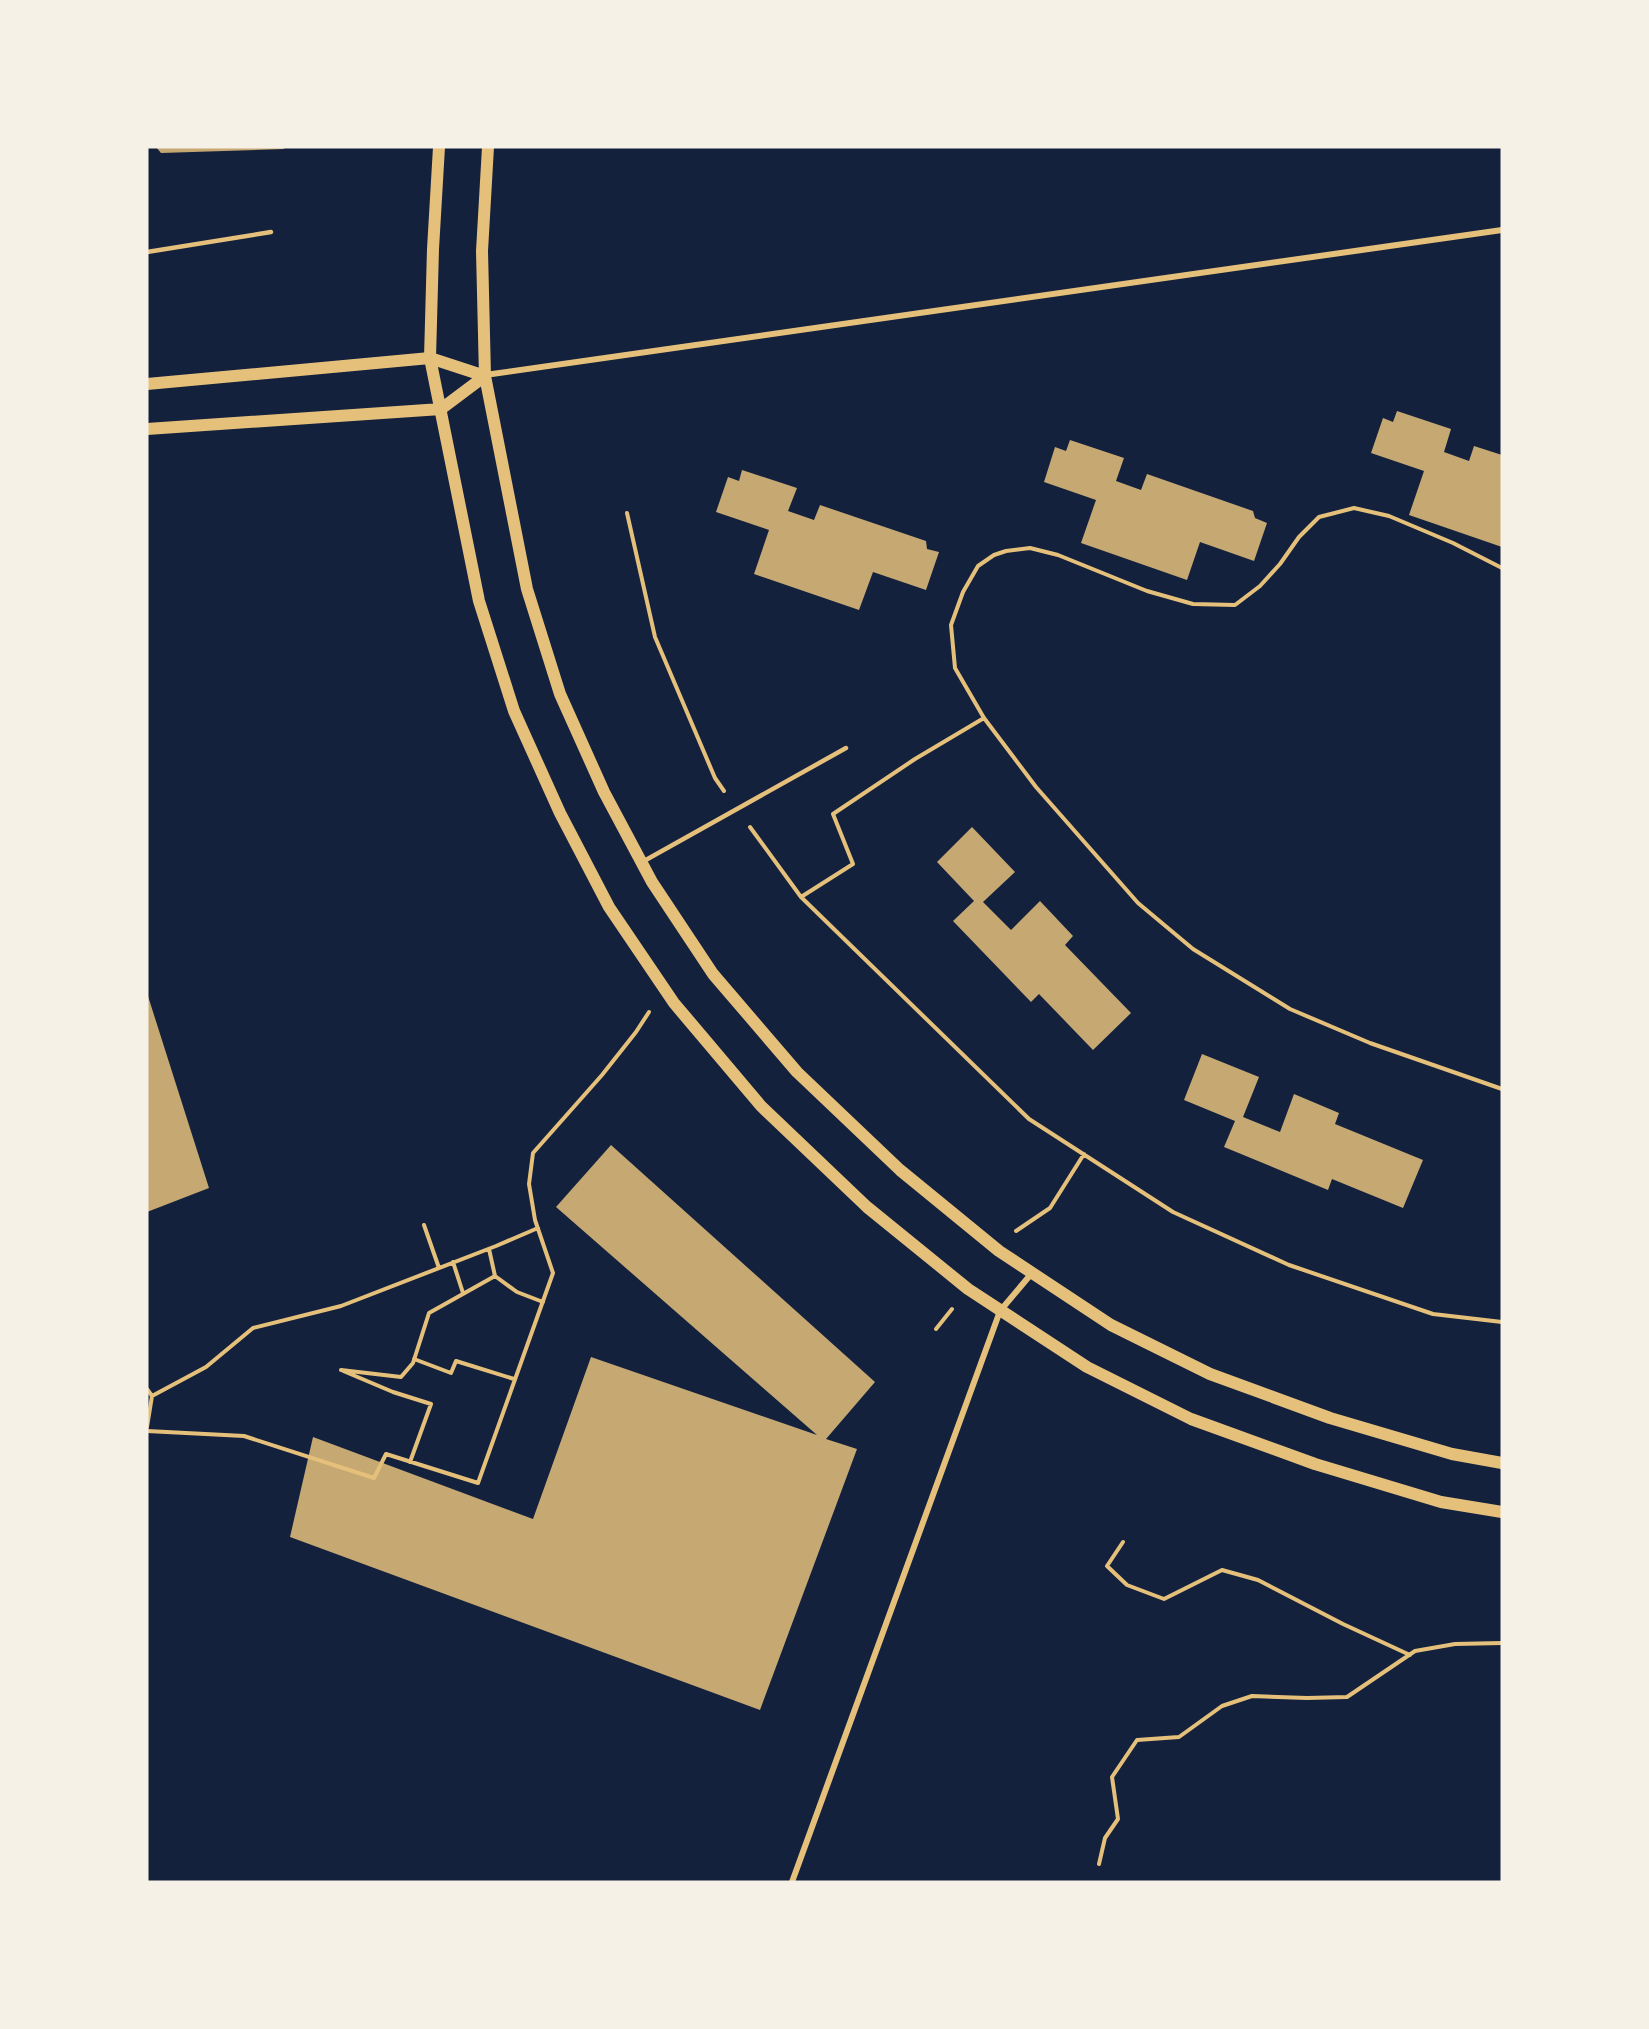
<svg xmlns="http://www.w3.org/2000/svg" width="1649" height="2029" font-family="'Playfair Display',serif">
  <rect width="100%" height="100%" fill="#14213d"/>
  <!-- building -->
  <path fill="#c6a872" d="M156 147H284V149L161 153Z
    M1397 411 1451 429 1444 452 1469 461 1474 446 1502 455V547L1409 515 1424 471 1371 453 1383 418 1393 422Z
    M1070 440 1124 458 1116 481 1141 490 1147 474 1253 511 1255 518 1267 523 1254 561 1200 542 1187 580 1081 543 1096 500 1044 482 1055 447 1066 451Z
    M742 470 797 488 788 511 814 520 820 505 926 541 927 549 939 552 926 590 873 572 859 610 754 574 769 530 716 512 728 477 739 481Z
    M972 827 1015 872 983 902 1011 930 1040 901 1073 936 1065 945 1131 1013 1093 1050 1039 994 1031 1002 953 921 974 901 937 862Z
    M147 993 209 1188 147 1212Z
    M1202 1054 1259 1077 1243 1117 1280 1132 1294 1094 1339 1113 1335 1124 1423 1160 1403 1208 1332 1179 1328 1190 1224 1147 1235 1121 1184 1100Z
    M611 1145 875 1382 826 1439 857 1449 760 1710 290 1537 313 1437 533 1519 591 1357 817 1435 556 1207Z"/>
  <g fill="none" stroke-linecap="round" stroke-linejoin="round">
    <!-- path -->
    <path stroke="#e5c07b" stroke-width="4" d="M627 513 655 637 715 778 724 791
      M1502 568 1453 543 1389 516 1354 508 1319 517 1299 537 1280 564 1260 586 1235 605 1193 604 1147 591 1058 555 1030 548 1006 551 994 555 978 566 963 592 951 625 955 668 984 718 1036 787 1138 903 1193 949 1290 1009 1370 1043 1502 1089
      M750 827 801 897 1029 1119 1173 1212 1289 1265 1433 1314 1502 1322
      M801 897 853 864 833 814 915 759 984 718
      M424 1225 439 1268
      M1016 1231 1050 1208 1084 1154
      M489 1249 495 1276 517 1292 543 1302
      M453 1262 463 1293
      M936 1329 952 1309
      M414 1359 451 1373 456 1361 514 1379
      M147 1389 152 1396 147 1427
      M152 1396 206 1367 253 1328 341 1306 496 1246 538 1228
      M147 1431 244 1436 374 1478 386 1454 478 1483 553 1273 535 1220 529 1184 533 1153 602 1075 636 1032 649 1012
      M410 1462 431 1404 393 1392 341 1370 401 1377 413 1363 429 1313 495 1276
      M1123 1542 1107 1566 1127 1585 1164 1599 1222 1570 1258 1580 1343 1624 1410 1655
      M1099 1864 1105 1838 1118 1819 1112 1777 1137 1740 1179 1737 1222 1706 1252 1696 1307 1698 1347 1697 1415 1651 1455 1644 1502 1643"/>
    <!-- service -->
    <path stroke="#e5c07b" stroke-width="4.5" d="M147 252 271 232
      M644 861 846 748"/>
    <!-- minor -->
    <path stroke="#e5c07b" stroke-width="6" d="M485 375 1502 230
      M792 1882 1000 1311 1032 1273"/>
    <!-- secondary -->
    <path stroke="#e5c07b" stroke-width="12" d="M439 147 433 249 430 358 479 601 514 711 560 813 609 907 674 1003 761 1106 867 1207 968 1289 1087 1367 1191 1419 1315 1464 1441 1502 1502 1512
      M488 147 482 251 485 376 527 589 560 694 604 792 652 882 713 974 797 1072 900 1170 999 1251 1111 1325 1210 1374 1330 1418 1452 1454 1502 1463
      M147 384 430 358 485 376
      M147 429 441 409 485 376"/>
  </g>
  <!-- border -->
  <rect width="1649" height="2029" fill="none" stroke="#f6f1e7" stroke-width="297"/>
</svg>
